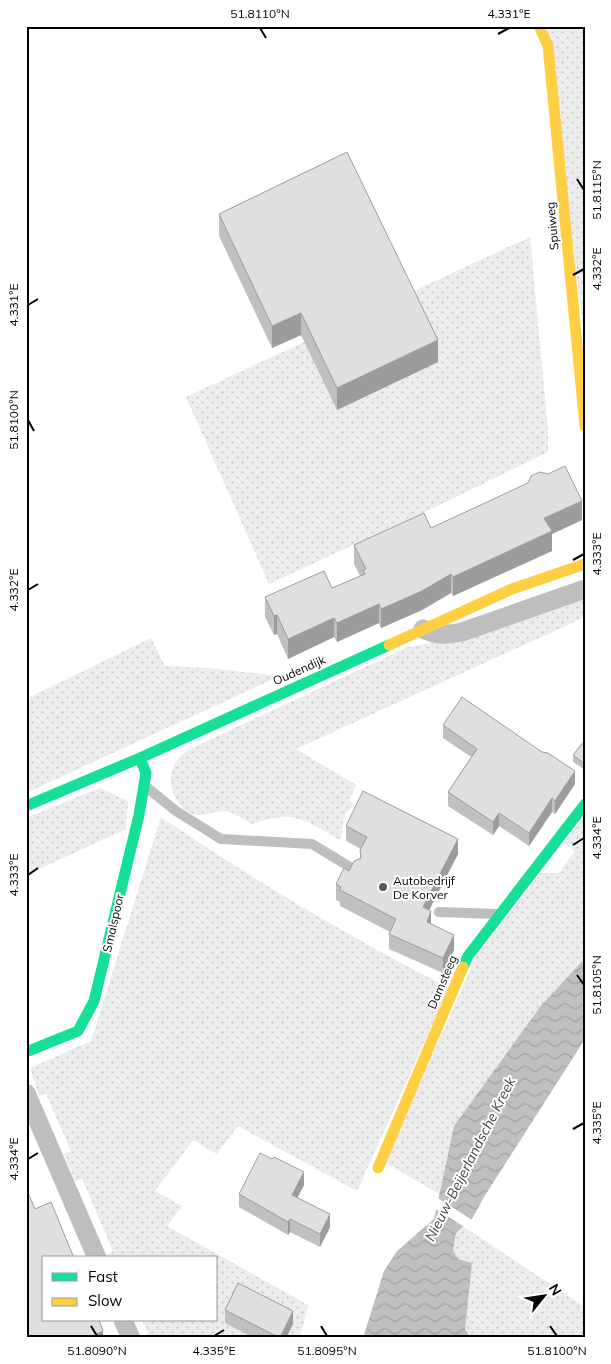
<svg xmlns="http://www.w3.org/2000/svg" width="611" height="1364" viewBox="0 0 611 1364" font-family="Mulish,sans-serif">
<defs>
<pattern id="grass-dots" width="8" height="8" patternUnits="userSpaceOnUse" patternTransform="scale(1.25)"><rect width="8" height="8" fill="#ececec"/><path d="M2 2h.1M6 6h.1" fill="none" stroke="#c9c9c9" stroke-width="1.8" stroke-linecap="round"/></pattern>
<pattern id="water-waves" width="16" height="10" patternUnits="userSpaceOnUse" patternTransform="scale(1.25)"><rect width="16" height="10" fill="#bfbfbf"/><path d="M0 5q4-4 8 0t8 0" fill="none" stroke="#a2a2a2"/></pattern>
</defs>
<rect width="100%" height="100%" fill="#fff"/>
<g fill="url(#grass-dots)">
<polygon points="547,26 585,26 585,346"/>
<polygon points="530,237 548,431 548,452 427,511 269,584 186,397"/>
<path d="M585 595V617L296 749 356 785 349 800 355 806C338 814 346 826 340 840 302 819 295 809 252 824 244 820 232 811 224 811 216 811 208 814 200 815 183 816 170 794 171 779 172 766 177 757 188 750L408 647 444 641Z"/>
<polygon points="151,638 165,666 208,668 280,676 26,793 26,699"/>
<polygon points="100,788 128,801 126,829 26,875 26,818"/>
<polygon points="585,816 585,958 540,1007 454,1126 439,1194 385,1162 477,955 541,873 559,873 575,851 564,843"/>
<path d="M161 817C254 880 349 937 449 988L357 1191 238 1126 217 1154 193 1140 155 1191 182 1206 167 1226 308 1305 300 1338H142L148 1333 142 1320H216V1258H108L106 1254 113 1251 82 1179 75 1181 64 1154 71 1151 46 1094 39 1096 30 1068 91 1041Z"/>
<polygon points="464,1227 585,1307 585,1338 471,1338 465,1329 458,1259 453,1250 456,1233"/>
</g>
<polygon fill="url(#water-waves)" points="585,958 585,1039 484,1197 472,1219 456,1233 453,1250 458,1259 472,1263 465,1329 471,1338 363,1338 384,1271 397,1251 434,1219 454,1126 540,1007"/>
<polygon fill="#fff" points="436,1197 474,1221 466,1228 434,1208"/>
<g fill="none" stroke-linecap="round" stroke-linejoin="round">
<g stroke="#bebebe" stroke-width="10">
<polyline points="145,786 176,811 221,839 312,844 355,870"/>
<polyline points="439,912 497,914"/>
</g>
<g stroke="#bebebe" stroke-width="19">
<path d="M423 629C437 636 447 635 462 632L585 589"/>
<polyline points="26,1093 97,1258"/>
<polyline points="123,1320 131,1338"/>
</g>
<g stroke="#16e098" stroke-width="11">
<polyline points="26,806 140,758 389,645"/>
<polyline points="463,967 468,956 585,804"/>
<polyline points="26,1052 78,1031 94,1001 139,815 146,773 140,758"/>
</g>
<g stroke="#ffcf43" stroke-width="11">
<polyline points="539,26 548,46 585,426"/>
<polyline points="389,645 512,589 585,564"/>
<polyline points="378,1168 463,967"/>
</g>
</g>
<g fill="#c0c0c0">
<polygon points="219,214 438,362 337,410 301,335 272,348 219,236"/>
<polygon points="582,520 552,534 552,551 453,596 451,593 422,610 381,628 379,623 337,642 334,637 288,659 277,634 274,635 265,617 265,597 332,588 360,576 354,564 354,545 431,528"/>
<polygon points="443,725 575,784 555,814 552,812 529,846 499,826 493,835 448,806 448,792 471,757 443,738"/>
<polygon points="585,740 585,770 573,762 573,755"/>
<polygon points="346,826 458,854 429,910 431,924 454,950 443,973 389,949 389,934 390,932 340,906 340,902 336,900 336,884 349,871 360,858 360,850 361,849 346,841"/>
<polygon points="304,1185 297,1198 330,1227 320,1247 290,1232 288,1235 239,1207 239,1194"/>
<polygon points="225,1310 293,1324 286,1338 254,1338 225,1323"/>
</g>
<g fill="#9c9c9c">
<polygon points="301,313 301,335 272,348 272,326"/>
<polygon points="438,340 438,362 337,410 337,388"/>
<polygon points="582,501 582,520 552,534 552,551 453,596 453,577 544,518"/>
<polygon points="451,574 451,593 422,610 381,628 381,609"/>
<polygon points="379,604 379,623 337,642 337,623"/>
<polygon points="277,615 277,634 274,635 274,616"/>
<polygon points="334,618 334,637 288,659 288,639"/>
<polygon points="575,771 575,784 555,814 555,801"/>
<polygon points="552,798 552,812 529,846 529,833"/>
<polygon points="499,813 499,826 493,835 493,822"/>
<polygon points="458,839 458,854 423,922 423,907"/>
<polygon points="431,911 431,927 427,922"/>
<polygon points="454,935 454,950 443,973 443,958"/>
<polygon points="304,1172 304,1185 292,1208 292,1195"/>
<polygon points="330,1214 330,1227 320,1247 320,1234"/>
<polygon points="290,1219 290,1232 288,1235 288,1222"/>
<polygon points="293,1311 293,1324 286,1338 280,1338"/>
<polygon points="103,1331 103,1338 96,1338 96,1334"/>
</g>
<g fill="#dfdfdf" stroke="#9c9c9c">
<polygon points="347,152 438,340 337,388 301,313 272,326 219,214"/>
<polygon points="565,466 582,501 544,518 552,531 453,577 451,574 422,591 381,609 379,604 337,623 334,618 288,639 277,615 274,616 265,597 324,571 332,588 365,574 363,570 366,569 354,545 424,513 431,528 528,483 531,476 540,472 548,474"/>
<polygon points="462,697 542,752 548,753 575,771 555,801 552,798 529,833 499,813 493,822 448,792 477,749 443,725"/>
<polygon points="585,740 585,764 573,755"/>
<polygon points="363,791 458,839 423,907 431,911 427,922 454,935 443,958 389,934 396,919 340,890 341,887 336,884 344,868 349,871 354,861 361,858 360,850 367,837 346,826"/>
<polygon points="260,1153 272,1159 274,1157 304,1172 292,1195 330,1214 320,1234 290,1219 288,1222 239,1194"/>
<polygon points="26,1188 35,1209 51,1202 74,1258 44,1258 44,1320 99,1320 103,1331 96,1334 98,1338 26,1338"/>
<polygon points="238,1283 293,1311 280,1338 225,1310"/>
</g>
<path fill="none" stroke="#000" stroke-width="2" d="M260 28 266 38M498 34 509 28M577 179 584 190M573 275 584 269M28 305 38 299M28 420 34 431M573 560 584 554M28 590 38 584M573 845 584 838M28 875 38 868M577 975 584 985M573 1129 584 1123M28 1159 38 1153M91 1326 97 1336M321 1326 327 1336M550 1326 557 1336M214 1336 224 1330"/>
<circle fill="#595959" stroke="#fff" stroke-width="2" cx="383" cy="887" r="5"/>
<g text-anchor="middle" dominant-baseline="central" stroke-width="4" stroke-linejoin="round" paint-order="stroke">
<g font-size="12" fill="#000" stroke="#fff">
<text transform="translate(552 226) rotate(-95)">Spuiweg</text>
<text transform="translate(299 670) rotate(-24)">Oudendijk</text>
<text transform="translate(113 923) rotate(-77)">Smalspoor</text>
<text transform="translate(442 982) rotate(-67)">Damsteeg</text>
</g>
<g font-size="12" fill="#000" stroke="#fff" text-anchor="start">
<text x="393" y="880">Autobedrijf<tspan x="393" dy="14">De Korver</tspan></text>
</g>
<g font-size="14" font-style="italic" fill="#444" stroke="#fff">
<text transform="translate(470 1159) rotate(-63)">Nieuw-Beijerlandsche Kreek</text>
</g>
</g>
<rect width="611" height="1364" fill="none" stroke="#ffffff" stroke-width="55"/>
<rect x="42" y="1256" width="175" height="65" fill="#ffffff" stroke="#999999"/>
<rect x="52" y="1273" width="25" height="8" fill="#16e098" stroke="#999999"/>
<text x="88" y="1282" font-size="15" fill="#000000">Fast</text>
<rect x="52" y="1298" width="25" height="8" fill="#ffcf43" stroke="#999999"/>
<text x="88" y="1306" font-size="15" fill="#000000">Slow</text>
<g transform="translate(544 1296) rotate(60)" stroke="#ffffff" stroke-width="4" paint-order="stroke">
<path d="M0-4L9 19L0 12L-9 19Z" fill="#000000"/>
<text y="-8" font-size="14" font-weight="bold" text-anchor="middle" fill="#000000">N</text>
</g>
<rect x="28" y="28" width="556" height="1308" fill="none" stroke="#000" stroke-width="2"/>
<g font-size="12" text-anchor="middle" fill="#000">
<text x="260" y="18">51.8110°N</text>
<text x="509" y="18">4.331°E</text>
<text transform="translate(597 190) rotate(-90)" y="4">51.8115°N</text>
<text transform="translate(597 269) rotate(-90)" y="4">4.332°E</text>
<text transform="translate(14 305) rotate(-90)" y="4">4.331°E</text>
<text transform="translate(14 420) rotate(-90)" y="4">51.8100°N</text>
<text transform="translate(597 554) rotate(-90)" y="4">4.333°E</text>
<text transform="translate(14 590) rotate(-90)" y="4">4.332°E</text>
<text transform="translate(597 838) rotate(-90)" y="4">4.334°E</text>
<text transform="translate(14 875) rotate(-90)" y="4">4.333°E</text>
<text transform="translate(597 985) rotate(-90)" y="4">51.8105°N</text>
<text transform="translate(597 1123) rotate(-90)" y="4">4.335°E</text>
<text transform="translate(14 1159) rotate(-90)" y="4">4.334°E</text>
<text x="97" y="1355">51.8090°N</text>
<text x="214" y="1355">4.335°E</text>
<text x="327" y="1355">51.8095°N</text>
<text x="557" y="1355">51.8100°N</text>
</g>
</svg>
